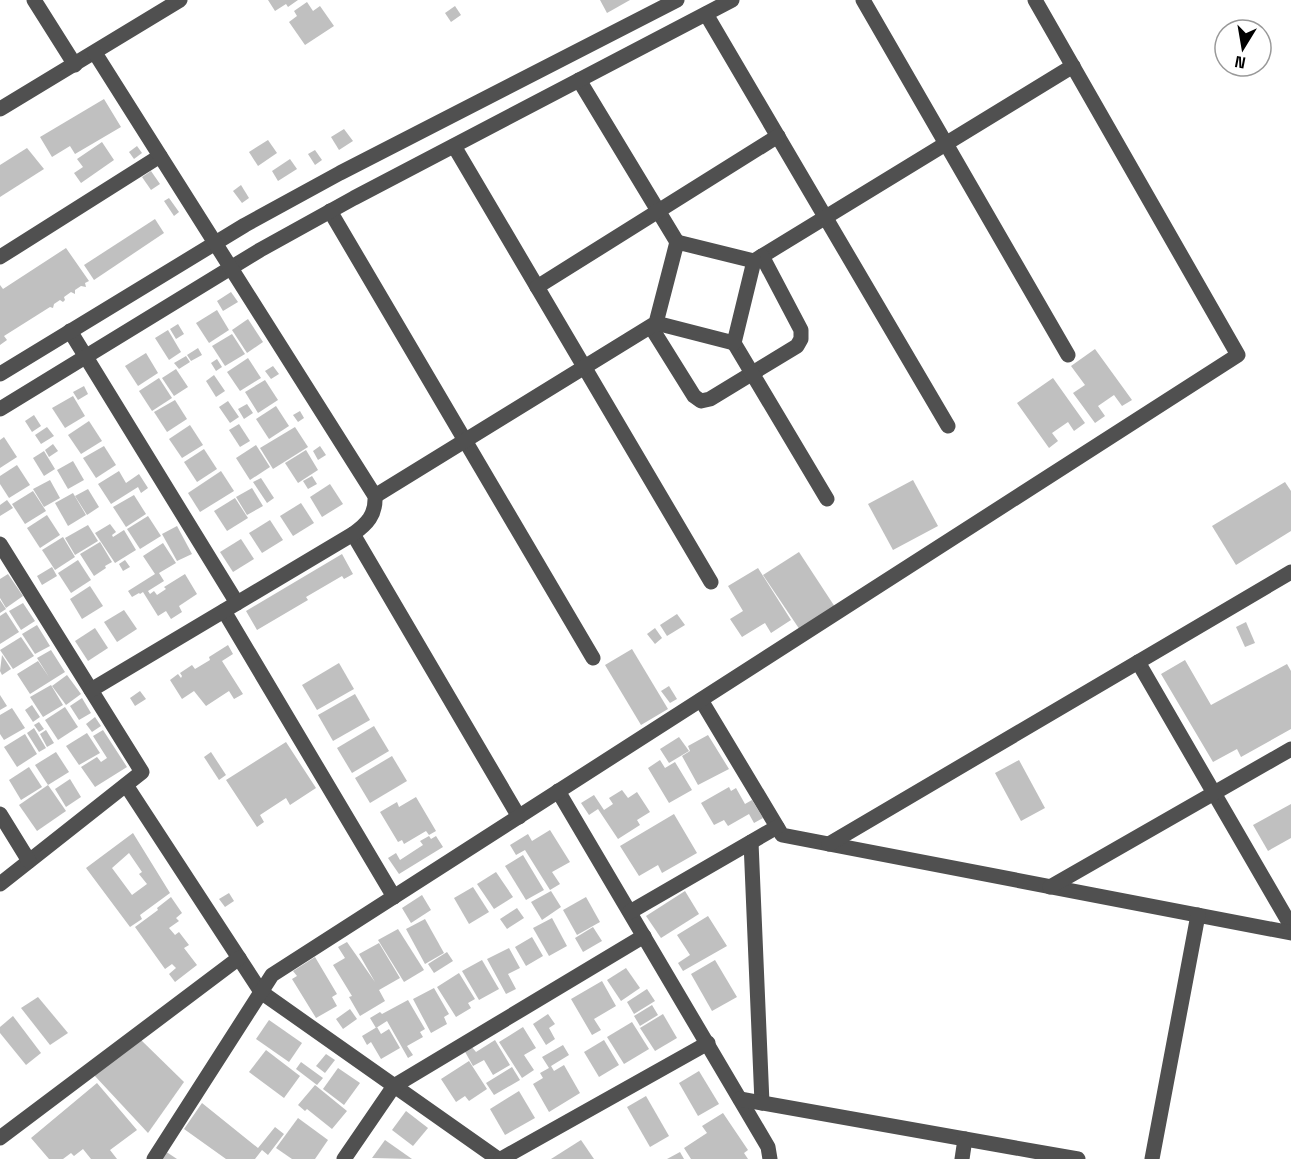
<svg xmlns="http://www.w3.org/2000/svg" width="1291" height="1159" viewBox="0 0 1291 1159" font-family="'Space Grotesk',sans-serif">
<rect width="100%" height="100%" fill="#fff"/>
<g fill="#c0c0c0" fill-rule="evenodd">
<polygon points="268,0 298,0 288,7 286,4 275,11"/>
<polygon points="600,0 630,0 607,13"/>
<polygon points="307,2 313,11 320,6 334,26 305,45 289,22 297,16 294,11"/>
<polygon points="455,6 461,15 451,22 445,13"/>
<polygon points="104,99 121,127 75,154 70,146 52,157 40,137"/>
<polygon points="344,129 353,141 339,150 331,137"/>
<polygon points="268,140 277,153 258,166 249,152"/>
<polygon points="102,142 114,160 81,183 74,173 83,167 77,159"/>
<polygon points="137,146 142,153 134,159 129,152"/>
<polygon points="27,148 44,169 0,197 0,165"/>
<polygon points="315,150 322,160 315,165 308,154"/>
<polygon points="290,159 297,169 278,181 272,171"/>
<polygon points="151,171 160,184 151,190 142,177"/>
<polygon points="241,185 249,198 242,203 233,191"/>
<polygon points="169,198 179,212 174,216 164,201"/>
<polygon points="155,219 164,233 94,280 84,265"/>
<polygon points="66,248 89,281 85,283 86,287 81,286 75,290 75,294 71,292 64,297 65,300 63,302 60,300 54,304 53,308 50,307 4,336 7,340 0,345 0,285 3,289"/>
<polygon points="231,292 238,302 223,311 217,301"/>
<polygon points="217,310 229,330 209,343 196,323"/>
<polygon points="248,319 263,342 247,353 232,330"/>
<polygon points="178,324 184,334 176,339 170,329"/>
<polygon points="168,330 181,352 169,360 155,338"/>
<polygon points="232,334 245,354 225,366 212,346"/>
<polygon points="198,348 202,355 191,361 187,355"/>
<polygon points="1095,349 1132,400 1122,406 1114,395 1098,406 1105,416 1095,423 1073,393 1085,385 1071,366"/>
<polygon points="146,353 158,373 138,386 125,366"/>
<polygon points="186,356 190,362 179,369 174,363"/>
<polygon points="248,358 261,378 240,391 227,372"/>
<polygon points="217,359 222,367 216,371 211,363"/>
<polygon points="273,366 279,374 271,379 265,371"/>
<polygon points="176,369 188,387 174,396 162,378"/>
<polygon points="214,375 225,391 216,397 206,381"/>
<polygon points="159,378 172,398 152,411 139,391"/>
<polygon points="1053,378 1085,423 1074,431 1068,422 1052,433 1058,441 1049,448 1017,403"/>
<polygon points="265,380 278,400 258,413 245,392"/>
<polygon points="84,386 88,394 78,400 73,392"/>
<polygon points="73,396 85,416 65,428 52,408"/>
<polygon points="175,400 187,419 167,432 154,412"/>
<polygon points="228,401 239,417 230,423 219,407"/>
<polygon points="247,404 253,413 244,419 238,409"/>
<polygon points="276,406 289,426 269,439 256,419"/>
<polygon points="300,411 304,418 298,422 293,415"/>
<polygon points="34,415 41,426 32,432 25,421"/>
<polygon points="89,421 102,441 81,454 68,435"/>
<polygon points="239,424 250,441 240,447 229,430"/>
<polygon points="190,425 203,445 182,458 169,439"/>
<polygon points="47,427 54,436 41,444 35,435"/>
<polygon points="295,427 308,447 273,469 260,448"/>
<polygon points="4,437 17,457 0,468 0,440"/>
<polygon points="53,444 58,451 49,457 45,450"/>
<polygon points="256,445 270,467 250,480 236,458"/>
<polygon points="104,446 116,465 96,478 83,458"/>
<polygon points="320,446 326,455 318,460 313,451"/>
<polygon points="204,449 217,469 197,482 184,462"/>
<polygon points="306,450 318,470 298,483 285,463"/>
<polygon points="44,451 55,469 44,476 33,458"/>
<polygon points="73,461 84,480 68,489 57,470"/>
<polygon points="17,465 30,485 9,498 0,484 0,476"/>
<polygon points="119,471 126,483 139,474 148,488 141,493 138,487 111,504 98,484"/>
<polygon points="221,471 234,491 200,512 188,493"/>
<polygon points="312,476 317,484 308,489 303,481"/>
<polygon points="261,478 274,498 267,503 253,482"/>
<polygon points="50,480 60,498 44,507 33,489"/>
<polygon points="913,480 938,526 893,550 868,504"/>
<polygon points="1285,482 1291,491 1291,531 1236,565 1212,526"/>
<polygon points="330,484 343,504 322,517 310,497"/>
<polygon points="252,488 263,506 247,515 236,497"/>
<polygon points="88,489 99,507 87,515 75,496"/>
<polygon points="33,491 46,511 25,524 12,504"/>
<polygon points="73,493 86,515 68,526 55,503"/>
<polygon points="134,495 146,514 126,527 113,507"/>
<polygon points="235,498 248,518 227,531 214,511"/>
<polygon points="7,500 13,508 0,516 0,505"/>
<polygon points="301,503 314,523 293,536 280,516"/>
<polygon points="47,515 60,535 40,548 27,528"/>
<polygon points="148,516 161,536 140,549 127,529"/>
<polygon points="270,520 283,540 262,553 249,533"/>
<polygon points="110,524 116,532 112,535 113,537 124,530 136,550 115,563 95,533"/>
<polygon points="88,525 98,541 75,555 65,538"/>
<polygon points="177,526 192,554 177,561 162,534"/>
<polygon points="63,537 75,557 55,570 42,550"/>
<polygon points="241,539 254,559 233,572 220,552"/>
<polygon points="100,542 112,562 105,566 106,568 94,576 80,554"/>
<polygon points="163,543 176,563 159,573 164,581 148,591 150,594 154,591 157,595 166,589 164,587 185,574 197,594 179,606 182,612 171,619 166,611 158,616 143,592 140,594 139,593 132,597 128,591 155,574 143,556"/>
<polygon points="799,552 835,607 800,630 763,575"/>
<polygon points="342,554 353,574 344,579 342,576 306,597 308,600 257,630 246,611"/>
<polygon points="78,560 91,580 71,593 58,573"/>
<polygon points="125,560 130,567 123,571 119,564"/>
<polygon points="52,567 57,576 42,585 37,576"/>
<polygon points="758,568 791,620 771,633 765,623 742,637 730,619 743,611 728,586"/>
<polygon points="8,574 23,596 6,608 0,598 0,579"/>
<polygon points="90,586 103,606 82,619 70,599"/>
<polygon points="0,600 6,609 0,613"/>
<polygon points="23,603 35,621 21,630 9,611"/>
<polygon points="124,610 137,629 117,642 104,622"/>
<polygon points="6,612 19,632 0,644 0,616"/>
<polygon points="677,614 685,625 667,636 660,625"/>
<polygon points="1246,622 1255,643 1245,647 1236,627"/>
<polygon points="37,625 50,646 35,654 22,634"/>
<polygon points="95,628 108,648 88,661 75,641"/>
<polygon points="655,628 662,638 655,644 647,634"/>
<polygon points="21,637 34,656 13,669 0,650"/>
<polygon points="228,645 233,654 222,661 243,694 234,699 229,691 206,706 194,691 182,699 170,680 178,674 181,678 182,676 180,673 192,665 195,669 210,660 209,657"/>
<polygon points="632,649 668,709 641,725 605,665"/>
<polygon points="51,650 65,672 30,694 17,674 38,661 49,677 37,658"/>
<polygon points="2,655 11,669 2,675 0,671"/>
<polygon points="1185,660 1211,705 1287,664 1291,671 1291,729 1241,757 1237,749 1213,762 1161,674"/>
<polygon points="339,663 354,689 317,710 302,685"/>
<polygon points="67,675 81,694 66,705 52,686"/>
<polygon points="51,685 63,705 43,717 30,697"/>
<polygon points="669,686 677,699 670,703 661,691"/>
<polygon points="140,691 146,699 135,706 130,698"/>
<polygon points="355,694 370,720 333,741 318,715"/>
<polygon points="0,695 7,706 0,710"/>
<polygon points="82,698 91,713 79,720 70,706"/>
<polygon points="32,705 40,717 33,722 25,710"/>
<polygon points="65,707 78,727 58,740 45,720"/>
<polygon points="12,708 25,728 4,740 0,734 0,715"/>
<polygon points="95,717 101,726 92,732 86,724"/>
<polygon points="39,722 44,729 39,732 34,725"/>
<polygon points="374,726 389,751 352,773 337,748"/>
<polygon points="34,728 46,748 39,752 27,733"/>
<polygon points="46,730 54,743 47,747 40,734"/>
<polygon points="103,730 127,767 95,787 81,767 97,757 101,762 107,758 93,736"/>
<polygon points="87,733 100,753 79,765 66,746"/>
<polygon points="25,734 37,754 17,767 4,747"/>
<polygon points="708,735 729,769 698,785 682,756 690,751 688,746"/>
<polygon points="679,737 689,751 669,763 660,749"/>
<polygon points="286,742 316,788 290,805 286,798 260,815 264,822 257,827 226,780"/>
<polygon points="56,752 69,772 48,785 35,765"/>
<polygon points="211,752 226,775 219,780 204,757"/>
<polygon points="392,756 407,781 370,803 355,778"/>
<polygon points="660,760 665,768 675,762 692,790 669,803 648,768"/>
<polygon points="1019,760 1045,808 1021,821 995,773"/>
<polygon points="29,767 42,787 21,800 9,780"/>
<polygon points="70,779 81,797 66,807 55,789"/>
<polygon points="48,785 66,811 37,831 19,805"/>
<polygon points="729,787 731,791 736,788 745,804 752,800 763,818 754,823 749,814 728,826 724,820 714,825 701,803"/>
<polygon points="622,790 628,798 637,792 650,812 637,820 640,825 618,839 598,809 589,815 581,803 594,795 604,810 613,804 609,798"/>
<polygon points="416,797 436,831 429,835 426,831 404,844 402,840 398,842 380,812 397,802 399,807"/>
<polygon points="1291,804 1291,838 1268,851 1253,825"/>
<polygon points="674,814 697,853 662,873 658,865 639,876 620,846"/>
<polygon points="550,830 570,862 552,872 560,884 550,890 525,850 516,855 510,845 528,834 532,841"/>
<path d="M133 833 170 893 140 915 142 919 130 927 86 868ZM129 853 142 872 139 874 147 884 132 895 112 868Z"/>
<polygon points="429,836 431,839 436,836 443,847 399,874 388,858 396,853 400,860 423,845 420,841"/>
<polygon points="523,855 544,890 526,900 505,866"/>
<polygon points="496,872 513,897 494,909 477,884"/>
<polygon points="473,887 489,912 469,924 454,898"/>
<polygon points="551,891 561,907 542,920 531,902"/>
<polygon points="685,891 699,914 661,938 646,916"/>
<polygon points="229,893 234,901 225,907 219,899"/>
<polygon points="422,895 431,910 411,923 402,908"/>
<polygon points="171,897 182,913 176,918 179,921 169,928 175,935 179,932 189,945 184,948 197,965 175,982 169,974 176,968 172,964 165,969 135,927 158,910 157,908"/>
<polygon points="586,897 600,922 577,935 563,910"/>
<polygon points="517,908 524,918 507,929 500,919"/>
<polygon points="708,916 727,946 683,971 678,963 690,955 677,935"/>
<polygon points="552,918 567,946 549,956 533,928"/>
<polygon points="425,919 444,953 425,964 406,929"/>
<polygon points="593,927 602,941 583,952 575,938"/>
<polygon points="398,929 424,970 404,982 378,940"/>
<polygon points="532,937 543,956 526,966 515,947"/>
<polygon points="347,942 375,982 359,954 379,943 400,978 379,990 385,1001 360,1016 349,997 352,996 333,965 345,958 338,947"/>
<polygon points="509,948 520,968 508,974 516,989 506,994 487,959"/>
<polygon points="447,952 453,961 434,973 428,964"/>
<polygon points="315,957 337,994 332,997 337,1006 316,1018 292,979 297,976 293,971"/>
<polygon points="482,960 499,989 479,1000 462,971"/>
<polygon points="715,960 737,997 712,1011 691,974"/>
<polygon points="626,968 640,988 621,1001 607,980"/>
<polygon points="459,973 475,999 468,1003 471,1008 456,1017 437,987"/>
<polygon points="602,981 616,1006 594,1019 601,1030 592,1035 571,999"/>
<polygon points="434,988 449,1014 444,1017 447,1024 431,1033 413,999"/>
<polygon points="647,989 655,1001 634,1014 627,1002"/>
<polygon points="38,997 68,1033 50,1045 21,1008"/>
<polygon points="408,1000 425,1029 420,1032 423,1037 407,1046 413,1055 408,1058 387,1021 376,1028 370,1018 380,1012 382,1014"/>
<polygon points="652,1005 658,1015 640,1026 634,1016"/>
<polygon points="350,1009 357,1019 343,1029 336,1019"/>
<polygon points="548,1014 555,1024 549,1028 555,1039 546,1045 533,1024"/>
<polygon points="663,1014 677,1038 655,1051 640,1028"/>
<polygon points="13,1016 41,1053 26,1065 0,1033 0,1027"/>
<polygon points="269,1020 302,1043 289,1062 256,1039"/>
<polygon points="632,1022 649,1049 624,1064 607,1037"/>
<polygon points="377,1027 381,1034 389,1029 400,1048 381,1059 371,1042 367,1045 362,1036"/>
<polygon points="523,1027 536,1048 524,1055 534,1070 522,1078 499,1042"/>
<polygon points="140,1039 184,1082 148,1133 94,1075"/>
<polygon points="495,1040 510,1065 493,1075 484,1060 473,1066 464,1050 471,1046 476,1052"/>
<polygon points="604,1040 619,1065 599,1077 584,1052"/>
<polygon points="563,1045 569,1055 551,1066 554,1071 564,1065 580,1093 549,1112 533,1084 543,1078 540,1073 549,1068 542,1057"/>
<polygon points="266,1050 300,1076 284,1098 249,1072"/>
<polygon points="326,1054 335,1060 325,1073 316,1066"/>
<polygon points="469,1061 487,1089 469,1101 465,1096 456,1102 441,1079"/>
<polygon points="301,1062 323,1078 317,1085 296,1069"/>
<polygon points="512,1067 520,1080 494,1095 486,1083"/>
<polygon points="338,1068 360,1083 344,1105 323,1089"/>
<polygon points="699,1071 719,1104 698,1116 679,1083"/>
<polygon points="97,1083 137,1130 110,1150 117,1159 91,1159 83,1149 74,1156 71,1153 63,1159 49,1159 31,1138"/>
<polygon points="315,1085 347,1111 332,1129 307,1109 305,1111 298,1105"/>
<polygon points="519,1091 535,1118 505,1135 490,1109"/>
<polygon points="646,1096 669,1136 650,1147 627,1107"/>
<polygon points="202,1103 258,1148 275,1127 284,1134 268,1155 262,1150 255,1159 226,1159 184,1129"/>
<polygon points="406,1111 428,1128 413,1146 392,1130"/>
<polygon points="723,1113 748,1150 744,1153 748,1159 691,1159 684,1148 707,1133 702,1126"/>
<polygon points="298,1118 328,1140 315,1159 292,1159 276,1148"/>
<polygon points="385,1140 412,1159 372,1158"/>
<polygon points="581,1140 594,1159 551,1159"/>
<polygon points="165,1151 177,1159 159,1159"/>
<polygon points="680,1152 684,1159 667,1159"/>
</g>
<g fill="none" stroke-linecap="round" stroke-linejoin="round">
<g stroke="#505050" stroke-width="15">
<polyline points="34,0 75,65"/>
<polyline points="863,0 1068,355"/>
<polyline points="706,14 948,426"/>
<polyline points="579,80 677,242"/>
<polyline points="0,109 180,0"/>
<polyline points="454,146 711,582"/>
<polyline points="330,211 593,658"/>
<polyline points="0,257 160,156"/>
<polyline points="754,261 1073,66"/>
<polyline points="537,287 778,136"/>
<polyline points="651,327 694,396 701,401 710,399 797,346 801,339 801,330 762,256"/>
<polyline points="70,331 237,603"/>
<polyline points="734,343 827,499"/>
<polyline points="0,374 245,225 340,173 677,0"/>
<polyline points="0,409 260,250 354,198 732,0"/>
<polyline points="375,496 656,323 734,343 754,261 677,242 656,323"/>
<polyline points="353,534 519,817"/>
<polyline points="0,544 142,772 0,884"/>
<polyline points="224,611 394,897"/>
<polyline points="1138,662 1291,926"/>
<path d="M91 690 353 534C367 524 376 515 375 496L95 53"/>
<polyline points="701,700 782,835 1291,933"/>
<polyline points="126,785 261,992 498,1159"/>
<polyline points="558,791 768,1147 770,1159"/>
<polyline points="0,814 29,861"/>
<polyline points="751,842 762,1103"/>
<polyline points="829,844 1291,572"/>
<polyline points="1050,887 1291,749"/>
<polyline points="630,912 777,827"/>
<polyline points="740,1099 1078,1159"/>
<polyline points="0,1138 239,958"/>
<polyline points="154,1159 272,975 1238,355 1035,0"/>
<polyline points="344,1159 394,1086 644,936"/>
<polyline points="501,1159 708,1043"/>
<polyline points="962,1159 965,1139"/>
<polyline points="1152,1159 1198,915"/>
</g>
</g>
<g transform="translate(1243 48) rotate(191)"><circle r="28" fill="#ffffff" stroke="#999999" stroke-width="1.5"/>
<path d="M0-4.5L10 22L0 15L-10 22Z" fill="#000000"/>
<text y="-9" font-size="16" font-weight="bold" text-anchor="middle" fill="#000000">N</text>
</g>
</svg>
